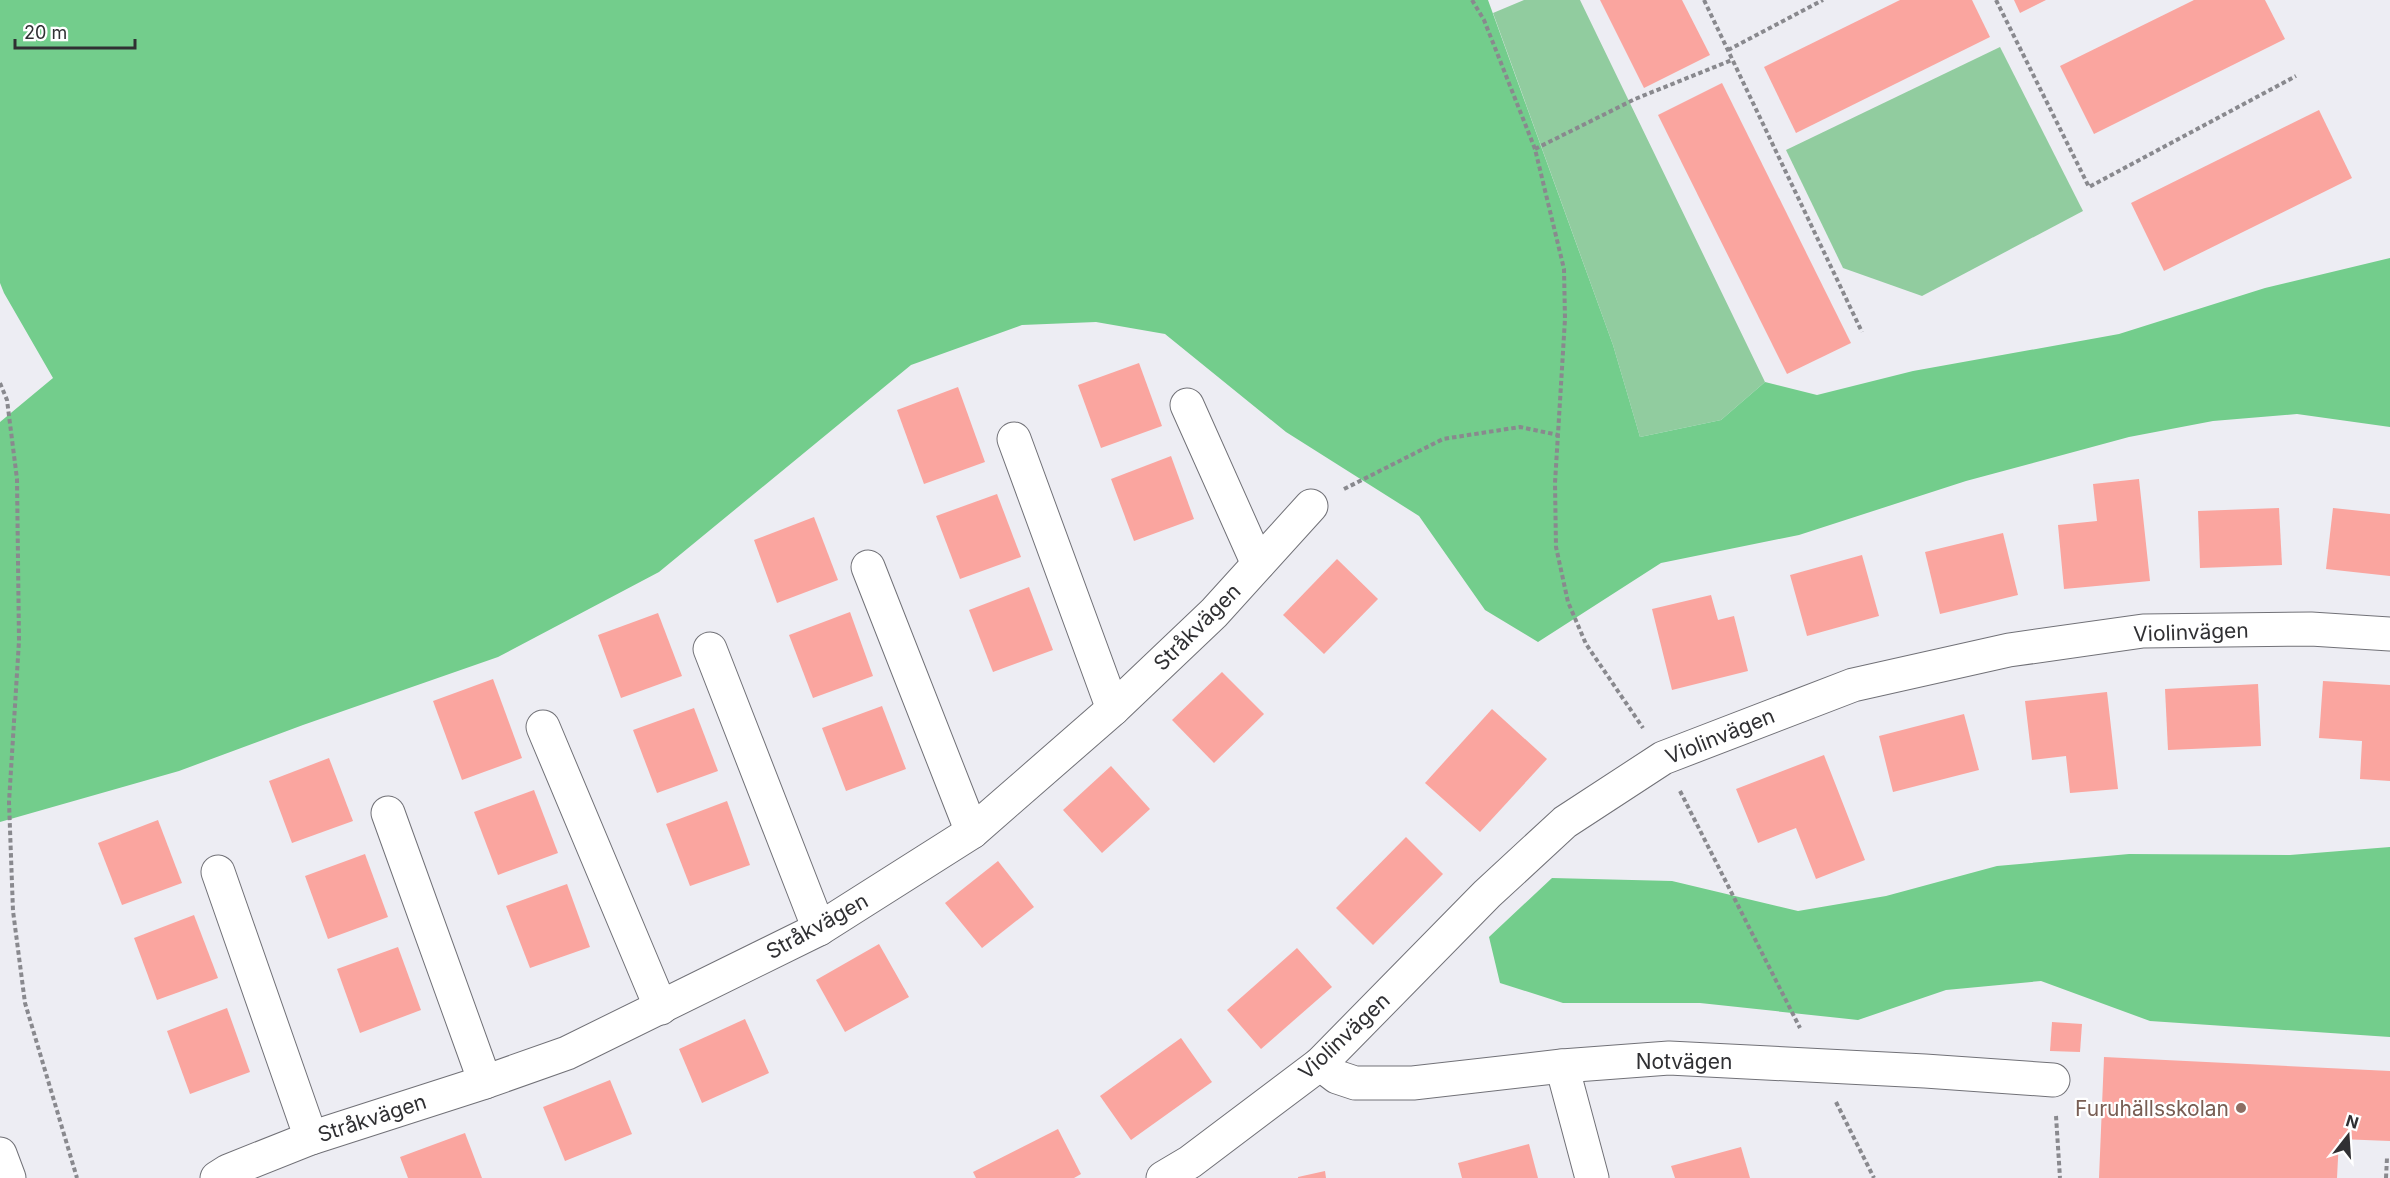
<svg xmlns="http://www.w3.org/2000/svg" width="2390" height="1178" viewBox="0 0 2390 1178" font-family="Inter,sans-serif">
<rect width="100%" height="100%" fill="#ededf3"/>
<g fill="#91cc9f">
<polygon points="1524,0 1580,0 1765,382 1721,420 1640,437 1613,345 1493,13"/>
<polygon points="2000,47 2083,211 1922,296 1843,268 1786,150"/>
</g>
<g fill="#73cd8c">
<polygon points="0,0 1488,0 1613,345 1640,437 1721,420 1765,382 1817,395 1913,371 2119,334 2265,288 2390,258 2390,427 2297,414 2213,421 2129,437 1966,481 1799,535 1661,563 1538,642 1485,610 1419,516 1286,432 1165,334 1096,322 1022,325 911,365 659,572 498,657 303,725 179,771 0,822 0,422 53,378 4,293 0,283"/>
<polygon points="2390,847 2390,1037 2150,1021 2041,981 1946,990 1858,1020 1700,1003 1563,1003 1500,983 1489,937 1552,878 1672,881 1798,911 1886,896 1997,866 2129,854 2290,855"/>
</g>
<g fill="#faa59f">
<polygon points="1600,0 1682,0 1710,55 1644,88"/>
<polygon points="1900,0 1972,0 1990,37 1796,133 1764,67"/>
<polygon points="2014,0 2046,0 2020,13"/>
<polygon points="2194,0 2265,0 2285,39 2094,134 2060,66"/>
<polygon points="1722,83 1851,343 1787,374 1658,115"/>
<polygon points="2319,110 2352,178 2164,271 2131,203"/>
<polygon points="1139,363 1162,426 1101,448 1078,385"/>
<polygon points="958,387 985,462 924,484 897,410"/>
<polygon points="1171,456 1194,519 1134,541 1111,479"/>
<polygon points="2139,479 2150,581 2064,589 2058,525 2097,521 2093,484"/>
<polygon points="997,494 1021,557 960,579 936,516"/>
<polygon points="2279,508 2282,565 2200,568 2198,511"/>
<polygon points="2333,508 2390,514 2390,576 2326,569"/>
<polygon points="814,517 838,580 777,603 754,540"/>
<polygon points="2003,533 2018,595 1940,614 1925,552"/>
<polygon points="1862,555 1879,616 1807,636 1790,575"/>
<polygon points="1337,559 1378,599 1324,654 1283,615"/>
<polygon points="1029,587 1053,650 993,672 969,610"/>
<polygon points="1711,595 1718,620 1734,616 1748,671 1672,690 1652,609"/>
<polygon points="850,612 873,676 813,698 789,635"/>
<polygon points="658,613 682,676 621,698 598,635"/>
<polygon points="1222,672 1264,714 1214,763 1172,720"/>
<polygon points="493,679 522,758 462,780 433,701"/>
<polygon points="2323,681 2390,685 2390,781 2360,779 2362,741 2319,738"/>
<polygon points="2258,684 2261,746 2168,750 2165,689"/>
<polygon points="2107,692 2118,789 2070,793 2066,756 2032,760 2025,701"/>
<polygon points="882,706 906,769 846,791 822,728"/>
<polygon points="694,708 718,771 657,793 633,730"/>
<polygon points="1492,709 1547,759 1480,832 1425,783"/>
<polygon points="1964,714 1979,770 1893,792 1879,736"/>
<polygon points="1824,755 1865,860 1816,879 1796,828 1758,843 1736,789"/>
<polygon points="329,758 353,821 292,843 269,781"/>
<polygon points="1111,766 1150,809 1102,853 1063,810"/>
<polygon points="534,790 558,853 498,875 474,812"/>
<polygon points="727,801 750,865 690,886 666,824"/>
<polygon points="158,820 182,883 122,905 98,843"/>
<polygon points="1406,837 1443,874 1373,945 1336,908"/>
<polygon points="365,854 388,917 328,939 305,876"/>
<polygon points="998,861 1034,907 982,948 945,903"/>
<polygon points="567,884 590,947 530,968 506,906"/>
<polygon points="194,915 218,978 157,1000 134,938"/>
<polygon points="879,944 909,997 845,1032 816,980"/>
<polygon points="398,947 421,1010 360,1033 337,969"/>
<polygon points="1297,948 1332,987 1261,1049 1227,1010"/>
<polygon points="227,1008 250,1072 190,1094 167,1031"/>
<polygon points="745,1019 769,1073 702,1103 679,1049"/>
<polygon points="2052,1022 2082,1024 2080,1052 2050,1051"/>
<polygon points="1181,1038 1212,1082 1131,1140 1100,1096"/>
<polygon points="2104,1057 2390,1071 2390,1141 2339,1139 2337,1178 2099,1178"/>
<polygon points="610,1080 632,1134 565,1161 543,1107"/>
<polygon points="1058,1129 1081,1174 1074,1178 976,1178 973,1172"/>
<polygon points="465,1133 482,1178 408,1178 400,1157"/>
<polygon points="1529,1144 1538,1178 1462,1178 1458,1163"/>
<polygon points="1741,1147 1750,1178 1675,1178 1671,1166"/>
<polygon points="1325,1171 1326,1178 1298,1178 1298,1177"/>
</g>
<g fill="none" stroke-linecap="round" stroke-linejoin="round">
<defs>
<g id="minor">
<polyline points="1187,405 1258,564"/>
<polyline points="1014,439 1113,709"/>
<polyline points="868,567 972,832"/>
<polyline points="710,649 819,929"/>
<polyline points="543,727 661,1008"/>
<polyline points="388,813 485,1082"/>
<polyline points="218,872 311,1138"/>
<polyline points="1320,1064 1337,1077 1355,1083 1413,1083 1562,1066 1669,1058 1925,1071 2053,1080"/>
<polyline points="1562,1066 1592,1178"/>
<polyline points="0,1154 9,1178"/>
<polyline points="217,1178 228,1171 311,1138 485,1082 567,1053 819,929 972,832 1113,709 1214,613 1311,506"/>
<polyline points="1163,1178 1190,1162 1320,1064 1487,894 1565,822 1663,758 1853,685 2009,650 2143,631 2311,629 2390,634"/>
</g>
</defs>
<use href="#minor" stroke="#717177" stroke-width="35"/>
<g stroke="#89898e" stroke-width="4" stroke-dasharray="4.5 3" stroke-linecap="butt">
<polyline points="1472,0 1484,20 1535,149 1564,269 1565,319 1555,483 1556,547 1568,602 1586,644 1643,728"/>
<polyline points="1704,0 1862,332"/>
<polyline points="1996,0 2089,187 2296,76"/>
<polyline points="1728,50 1823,0"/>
<polyline points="1535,149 1635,99 1732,60"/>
<polyline points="0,383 7,400 17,479 19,641 9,802 13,911 25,1003 77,1178"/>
<polyline points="1344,489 1443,439 1520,427 1558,435"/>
<polyline points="1680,791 1800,1028"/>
<polyline points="1836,1102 1874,1178"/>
<polyline points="2056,1116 2060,1178"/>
<polyline points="2386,1178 2387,1158"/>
</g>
<use href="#minor" stroke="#fff" stroke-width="33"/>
</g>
<circle fill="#8d6e63" stroke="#fff" stroke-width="2" cx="2241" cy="1108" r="6"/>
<g text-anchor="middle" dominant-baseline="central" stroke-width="4.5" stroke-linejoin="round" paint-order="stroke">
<g font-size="21" fill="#303033" stroke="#fff">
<text transform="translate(1197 627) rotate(-45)">Stråkvägen</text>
<text transform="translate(2191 632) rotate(-2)">Violinvägen</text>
<text transform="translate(1720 736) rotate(-22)">Violinvägen</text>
<text transform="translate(817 926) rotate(-29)">Stråkvägen</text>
<text transform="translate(1344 1036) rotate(-43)">Violinvägen</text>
<text x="1684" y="1061">Notvägen</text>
<text transform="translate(372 1118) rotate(-18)">Stråkvägen</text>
</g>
<g font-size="21" fill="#785e54" stroke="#fff" text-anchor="end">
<text x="2229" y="1108">Furuhällsskolan</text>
</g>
</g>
<g transform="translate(2348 1136) rotate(17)" stroke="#ffffff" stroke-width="4.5" paint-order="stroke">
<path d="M0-4.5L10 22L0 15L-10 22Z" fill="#303033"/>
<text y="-9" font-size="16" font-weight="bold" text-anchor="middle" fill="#303033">N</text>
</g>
<path d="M15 39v9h120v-9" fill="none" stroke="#303033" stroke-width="3"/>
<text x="24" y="39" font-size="18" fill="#303033" stroke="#ffffff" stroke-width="4.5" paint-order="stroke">20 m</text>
</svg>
